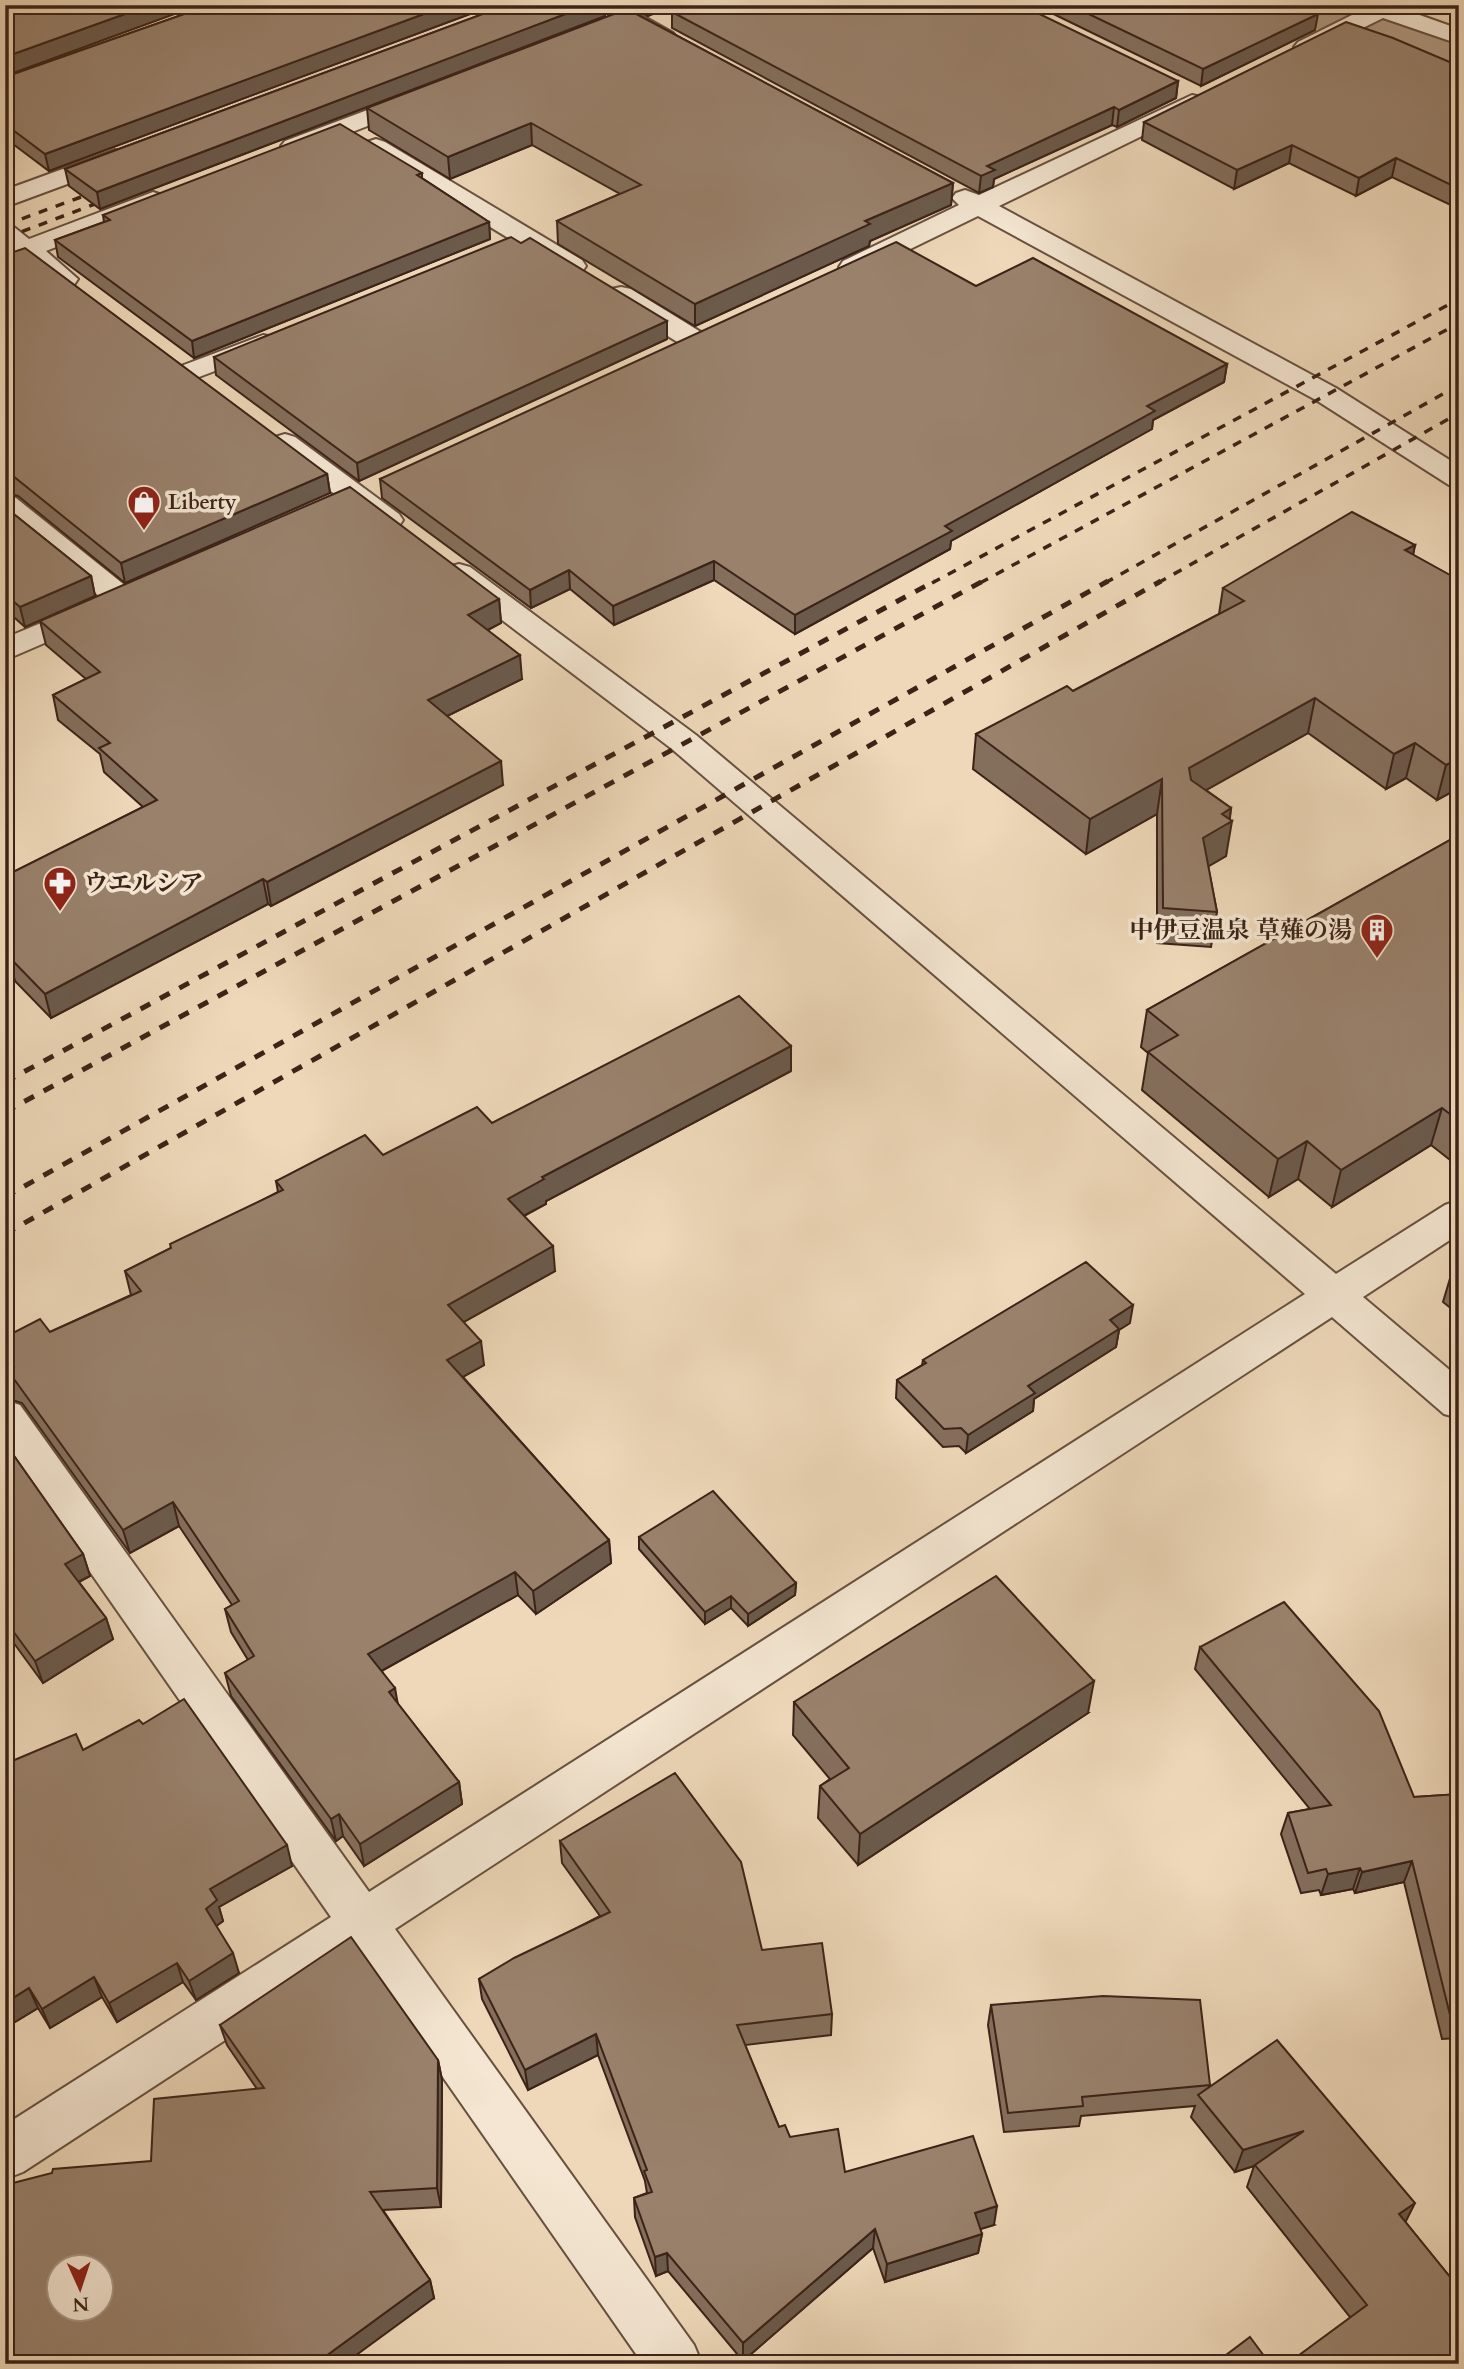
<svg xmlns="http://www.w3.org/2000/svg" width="1464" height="2369" viewBox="0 0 1464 2369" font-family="Cardo,'Noto Serif JP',serif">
<rect width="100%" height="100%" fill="#eed8b9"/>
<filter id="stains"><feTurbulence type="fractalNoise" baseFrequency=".00286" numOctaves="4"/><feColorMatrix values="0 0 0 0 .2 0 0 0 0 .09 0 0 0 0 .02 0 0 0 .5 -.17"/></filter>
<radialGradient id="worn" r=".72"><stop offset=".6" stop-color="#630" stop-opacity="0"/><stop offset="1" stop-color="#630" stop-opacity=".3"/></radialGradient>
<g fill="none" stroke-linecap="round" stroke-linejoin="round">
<polygon fill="#b19a82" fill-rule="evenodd" points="1278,5 1376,5 1459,35 1459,80 1288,19"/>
<defs>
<g id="minor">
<polygon points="594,5 623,5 673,33 677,38 673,43 657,43"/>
<polygon points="1359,5 1401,5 1400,8 1459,29 1459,44 1383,18 1314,52 1298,52 1294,47 1298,42 1362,10"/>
<polygon points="418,91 427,93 430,98 427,103 303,151 285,151 281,146 285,141"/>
<polygon points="1192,95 1201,97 1204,102 1201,107 999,206 1336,388 1459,466 1459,488 1449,485 1316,400 978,216 861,273 843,273 839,267 843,261 959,205 952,198 956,193 965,190 979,195"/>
<polygon points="376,139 385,142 582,260 586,266 582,272 564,272 367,152 363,147 367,142"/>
<polygon points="115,150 124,153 128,158 124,163 5,207 5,190"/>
<polygon points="153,192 162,195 166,200 162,205 46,251 78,279 74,285 56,285 23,260 5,265 5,225 14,227 29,239"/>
<polygon points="621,287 631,289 704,334 708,340 704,346 684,346 611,301 607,295 611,289"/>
<polygon points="263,335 273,337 277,343 273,349 191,380 181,378 177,372 181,366"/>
<polygon points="285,434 295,437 399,514 403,520 399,526 388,529 377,526 275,449 271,443 275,437"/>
<polygon points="5,495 16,498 132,591 136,598 132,605 121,607 110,605 5,519"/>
<polygon points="459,564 470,567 696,735 1336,1274 1445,1205 1459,1200 1459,1234 1363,1297 1459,1378 1459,1418 1444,1414 1332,1317 395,1929 694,2345 702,2364 643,2364 357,1954 23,2172 5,2179 5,2125 331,1917 5,1450 5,1400 20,1405 369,1892 1305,1294 672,749 448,579 444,573 448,567"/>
<polygon points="89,603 100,605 105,612 100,619 5,660 5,638"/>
</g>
</defs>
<use href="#minor" stroke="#685040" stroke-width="4"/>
<use href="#minor" fill="#f4e6d2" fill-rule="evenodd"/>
<g stroke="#3c2318" stroke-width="3.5" stroke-dasharray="9 9" stroke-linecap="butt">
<polyline points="585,18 618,5"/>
<polyline points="5,225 100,190"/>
<polyline points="5,238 111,198"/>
<polyline points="932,583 1459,299"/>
<polyline points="980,583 1459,323"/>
<polyline points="1105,583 1459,385"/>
<polyline points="1158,583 1459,413"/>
</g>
<g stroke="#3c2318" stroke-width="5" stroke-dasharray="11 11" stroke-linecap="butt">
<polyline points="5,1082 935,581"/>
<polyline points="5,1112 983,581"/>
<polyline points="5,1197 1108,581"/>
<polyline points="5,1234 1161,581"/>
</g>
</g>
<g fill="#846f5d" stroke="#3c2318" stroke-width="2">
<polygon points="210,5 494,5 49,171 5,138 5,77"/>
<polygon points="507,5 604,5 605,16 100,209 69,186 65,169"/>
<polygon points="628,5 674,5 648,16"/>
<polygon points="1035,5 1294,5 1315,30 1201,86"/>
<polygon points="1305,5 1340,5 1327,13"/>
<polygon points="627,9 953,183 951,205 870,241 869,246 695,326 558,244 557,221 620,194 532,145 450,179 369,130 367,108"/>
<polygon points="672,12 1178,81 1176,98 1117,127 1112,125 994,179 993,187 979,193 672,28"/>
<polygon points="1459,66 1459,209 1392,177 1356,196 1289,163 1234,189 1142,140 1144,122"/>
<polygon points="422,173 422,178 489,222 490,239 194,358 58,257 55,240 104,222 103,215"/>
<polygon points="5,255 327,474 330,493 125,583 18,496 5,493"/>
<polygon points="976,286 1227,364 1224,382 1153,420 1152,429 951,541 950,549 795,634 714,580 614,625 570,589 531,608 382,498 380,479"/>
<polygon points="667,339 359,481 216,375 214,357"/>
<polygon points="5,507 91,576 95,596 25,627 7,611 5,612"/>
<polygon points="1415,545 1413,555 1459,788 1437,800 1406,778 1386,789 1308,733 1206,790 1231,808 1226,856 1208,866 1217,912 1211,947 1157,943 1157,814 1086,854 973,769 976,734 1073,691 1219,614 1223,588"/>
<polygon points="499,599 501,623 488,630 522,679 447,716 503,785 271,906 268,904 51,1018 15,981 5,987 5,876 143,807 104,772 100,754 58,720 53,695 86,679 46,645 40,621"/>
<polygon points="1459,835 1459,1167 1431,1145 1332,1207 1298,1179 1269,1197 1142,1090 1148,1053 1141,1047 1147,1010"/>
<polygon points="791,1071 546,1201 546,1204 524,1216 555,1271 464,1322 484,1365 463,1377 609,1540 611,1563 536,1614 518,1595 382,1671 398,1704 459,1782 462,1804 364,1866 343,1836 336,1841 231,1696 225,1673 248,1660 231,1632 225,1609 232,1605 179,1526 130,1553 22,1403 9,1399 5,1387 5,1372 7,1371 5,1368 5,1337 50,1332 131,1295 125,1271 171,1248 278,1192 276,1181 383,1155 492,1123"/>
<polygon points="1459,1262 1459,1315 1443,1302 1454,1265"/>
<polygon points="1130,1323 1119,1330 1116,1347 1034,1399 1033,1411 966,1453 959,1446 943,1447 896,1398 897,1380 922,1365 923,1360"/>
<polygon points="5,1443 83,1554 90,1576 79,1582 106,1618 113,1639 43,1683 5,1631"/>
<polygon points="639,1537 796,1583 795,1595 748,1626 731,1608 705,1624 639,1549"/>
<polygon points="1200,1647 1414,1797 1459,1794 1459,2038 1442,2039 1404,1882 1355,1893 1353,1889 1321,1895 1319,1890 1301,1893 1281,1834 1288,1813 1310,1809 1195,1669"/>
<polygon points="794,1702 1088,1713 858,1865 818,1818 820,1786 830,1779 793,1735"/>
<polygon points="83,1750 292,1866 219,1907 223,1921 216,1926 239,1973 196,2000 183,1982 117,2022 102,1997 50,2028 38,2008 5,2028 5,1764"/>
<polygon points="560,1841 762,1950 832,2014 831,2035 745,2045 779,2127 790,2137 845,2172 994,2225 980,2229 982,2234 978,2253 885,2282 873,2248 743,2361 668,2271 656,2276 635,2217 634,2198 647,2193 645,2181 598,2055 528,2090 482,1999 479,1979 600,1916 562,1863"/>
<polygon points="991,2005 1210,2085 1209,2087 1405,2222 1459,2288 1350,2317 1247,2187 1254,2166 1235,2172 1191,2117 1195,2106 1081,2116 1079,2126 1004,2132 988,2025"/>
<polygon points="220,2025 438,2060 442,2080 441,2207 383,2210 430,2280 434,2298 151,2161 257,2089 227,2045"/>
</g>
<g fill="#6b5a4c" stroke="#3c2318" stroke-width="2">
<polygon points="150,5 199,5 5,76 5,57"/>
<polygon points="448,5 494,5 49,171 45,154"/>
<polygon points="589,5 604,5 605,16 100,209 97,192"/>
<polygon points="648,5 674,5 648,16"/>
<polygon points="1328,5 1340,5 1327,13"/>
<polygon points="1318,14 1315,30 1201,86 1203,69"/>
<polygon points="1178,81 1176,98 1117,127 1119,110"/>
<polygon points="1114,107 1112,125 994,179 993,187 979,193 981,176 987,166"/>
<polygon points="531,123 532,145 450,179 448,157"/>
<polygon points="1292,145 1289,163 1234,189 1237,170"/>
<polygon points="1396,158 1392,177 1356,196 1359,178"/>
<polygon points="953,183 951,205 870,241 869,246 695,326 695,304 865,221"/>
<polygon points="489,222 490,239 194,358 192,341"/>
<polygon points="667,321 667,339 359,481 357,463"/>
<polygon points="1227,364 1224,382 1153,420 1152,429 951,541 950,549 795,634 795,615 1147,406"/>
<polygon points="327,474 330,493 125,583 121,563"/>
<polygon points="1415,545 1408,579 1405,550"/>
<polygon points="714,561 714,580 614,625 613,606"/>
<polygon points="569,570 570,589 531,608 530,590"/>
<polygon points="91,576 95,596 25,627 20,607"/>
<polygon points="499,599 501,623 470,639 468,615"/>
<polygon points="520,655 522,679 431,724 428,700"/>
<polygon points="1315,698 1308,733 1183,803 1189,768"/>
<polygon points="1415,743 1406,778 1386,789 1394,754"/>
<polygon points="1459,758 1459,788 1437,800 1446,765"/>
<polygon points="501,761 503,785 271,906 267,882"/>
<polygon points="1162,779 1157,814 1086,854 1090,819"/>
<polygon points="1231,808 1229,823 1232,821 1226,856 1197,873 1203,838 1222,814"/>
<polygon points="263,879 268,904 51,1018 45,994"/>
<polygon points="9,957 15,981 5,987 5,959"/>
<polygon points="791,1046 791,1071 546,1201 546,1204 510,1223 508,1199 542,1177"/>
<polygon points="1442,1108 1431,1145 1332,1207 1341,1170"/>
<polygon points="1307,1141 1298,1179 1269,1197 1278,1159"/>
<polygon points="553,1246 555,1271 451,1329 448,1305"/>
<polygon points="1133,1305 1130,1323 1119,1330 1116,1347 1034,1399 1033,1411 966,1453 968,1435 1110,1320"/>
<polygon points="481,1341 484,1365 450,1384 447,1360"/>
<polygon points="173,1502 179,1526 130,1553 123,1530"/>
<polygon points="609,1540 611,1563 536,1614 533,1591"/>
<polygon points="83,1554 90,1576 72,1585 65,1564"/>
<polygon points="515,1572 518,1595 372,1676 368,1654"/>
<polygon points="796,1583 795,1595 748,1626 748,1614"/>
<polygon points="731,1596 731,1608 705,1624 705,1612"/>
<polygon points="106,1618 113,1639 43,1683 35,1661"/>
<polygon points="1094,1681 1088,1713 858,1865 860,1834"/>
<polygon points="395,1688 399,1711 389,1692"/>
<polygon points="459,1782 462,1804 364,1866 360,1844"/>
<polygon points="339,1814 343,1836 336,1841 331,1819"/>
<polygon points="287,1845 292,1866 219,1907 223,1921 212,1929 206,1909 210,1889"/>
<polygon points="1412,1861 1404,1882 1355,1893 1362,1872"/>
<polygon points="1360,1868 1353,1889 1321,1895 1328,1874"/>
<polygon points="233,1953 239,1973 196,2000 189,1981"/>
<polygon points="177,1963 183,1982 117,2022 109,2003"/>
<polygon points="94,1977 102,1997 50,2028 42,2009"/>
<polygon points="29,1988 38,2008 5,2028 5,2003"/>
<polygon points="596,2034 598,2055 528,2090 525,2070"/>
<polygon points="438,2060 442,2080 441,2207 437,2188"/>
<polygon points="1304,2131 1295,2153 1235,2172 1243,2150"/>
<polygon points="1415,2203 1404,2225 1399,2214"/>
<polygon points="997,2206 994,2225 971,2232 975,2213"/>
<polygon points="875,2229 873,2248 743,2361 743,2343"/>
<polygon points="982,2234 978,2253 885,2282 887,2264"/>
<polygon points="667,2253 668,2271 656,2276 655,2257"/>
<polygon points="430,2280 434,2298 344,2364 315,2364"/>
<polygon points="107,2358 110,2364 99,2364"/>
</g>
<g fill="#99816c" stroke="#3c2318" stroke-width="2" fill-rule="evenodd">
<polygon points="37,5 150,5 5,57 5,16"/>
<polygon points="210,5 448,5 45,154 5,124 5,77"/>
<polygon points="507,5 589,5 97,192 65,169"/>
<polygon points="688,5 1021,5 1178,81 1119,110 1114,107 987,166 995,170 981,176 672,12"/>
<polygon points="1070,5 1294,5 1318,14 1203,69"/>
<polygon points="627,9 953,183 865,221 870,224 695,304 557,221 641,185 531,123 448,157 367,108"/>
<polygon points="1346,22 1393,38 1459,66 1459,189 1396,158 1359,178 1292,145 1237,170 1144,122"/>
<polygon points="340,124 422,173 417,175 489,222 192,341 55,240 110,220 103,215"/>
<polygon points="511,237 521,243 530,238 667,321 357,463 214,357"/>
<polygon points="896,242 976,286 1033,258 1227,364 1147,406 1155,411 945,526 952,531 795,615 714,561 613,606 569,570 530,590 380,479"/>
<polygon points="25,248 327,474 121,563 13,476 5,474 5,255"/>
<polygon points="350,487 499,599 468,615 520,655 428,700 501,761 267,882 263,879 45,994 9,957 5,959 5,876 157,800 99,748 110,743 53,695 100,672 40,621"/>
<polygon points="5,507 91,576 20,607 5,594"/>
<polygon points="1352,512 1415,545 1405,550 1459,580 1459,758 1446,765 1415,743 1394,754 1315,698 1189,768 1191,780 1231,808 1222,814 1232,821 1203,838 1217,912 1163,908 1162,779 1090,819 976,734 1067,686 1073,691 1244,601 1223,588"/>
<polygon points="1459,835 1459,1121 1442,1108 1341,1170 1307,1141 1278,1159 1148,1052 1178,1035 1147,1010"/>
<polygon points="739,996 791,1046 542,1177 544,1179 508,1199 553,1246 448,1305 481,1341 447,1360 609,1540 533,1591 515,1572 368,1654 395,1688 389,1692 459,1782 360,1844 339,1814 331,1819 225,1673 254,1656 225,1609 239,1601 173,1502 123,1530 14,1379 5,1376 5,1372 14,1367 5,1354 5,1337 40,1319 50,1332 141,1291 125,1271 171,1248 170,1244 283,1190 276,1181 365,1135 383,1155 477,1107 492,1123"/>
<polygon points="1086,1262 1133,1305 1110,1320 1119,1329 1028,1386 1035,1393 968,1435 961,1428 944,1429 897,1380 926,1363 923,1360"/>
<polygon points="5,1443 83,1554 65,1564 106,1618 35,1661 5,1620"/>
<polygon points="713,1491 796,1583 748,1614 731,1596 705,1612 639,1537"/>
<polygon points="996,1576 1094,1681 860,1834 820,1786 849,1768 794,1702"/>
<polygon points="1284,1602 1379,1711 1414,1797 1459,1794 1459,2019 1451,2019 1412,1861 1362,1872 1360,1868 1328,1874 1326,1869 1308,1873 1288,1813 1331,1805 1200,1647"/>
<polygon points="184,1699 287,1845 210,1889 217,1900 206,1909 233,1953 189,1981 177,1963 109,2003 94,1977 42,2009 29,1988 5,2003 5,1764 76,1734 83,1750 139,1720 143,1724"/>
<polygon points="675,1773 741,1862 762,1950 822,1943 832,2014 737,2025 779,2127 785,2125 790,2137 838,2129 845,2172 973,2136 997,2206 975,2213 982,2234 887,2264 875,2229 743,2343 667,2253 655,2257 634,2198 652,2192 644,2171 647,2170 596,2034 525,2070 479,1979 514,1958 610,1912 560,1841"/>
<path d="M351 1937 438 2060 437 2188 370 2192 430 2280 315 2364H110L107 2358 99 2364H5V2185L52 2173 53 2169 151 2161 154 2099 264 2088 220 2025ZM60 2267H102V2309H60Z"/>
<polygon points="1103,1996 1200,2000 1210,2085 1082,2097 1083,2106 1008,2113 991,2005"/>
<polygon points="1277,2040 1415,2203 1399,2214 1459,2288 1459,2364 1287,2364 1367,2305 1255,2165 1304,2131 1243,2150 1198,2095"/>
<polygon points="1250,2337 1270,2364 1214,2364"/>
<polygon points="572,2359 575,2364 567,2364"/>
</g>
<defs>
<symbol id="shop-pin" viewBox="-11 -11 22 30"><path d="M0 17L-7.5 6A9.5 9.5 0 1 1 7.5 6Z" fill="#8f2418" stroke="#f4e6d2"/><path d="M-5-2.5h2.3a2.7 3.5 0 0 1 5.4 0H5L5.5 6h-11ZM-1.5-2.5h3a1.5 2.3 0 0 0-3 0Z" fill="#fff"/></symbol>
<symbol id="pharmacy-pin" viewBox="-11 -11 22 30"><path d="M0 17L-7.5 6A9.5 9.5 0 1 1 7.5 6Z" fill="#8f2418" stroke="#f4e6d2"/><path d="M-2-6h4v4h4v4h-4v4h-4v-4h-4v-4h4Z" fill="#fff"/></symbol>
<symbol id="building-pin" viewBox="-11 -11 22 30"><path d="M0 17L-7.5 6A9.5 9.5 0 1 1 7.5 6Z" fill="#8f2418" stroke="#f4e6d2"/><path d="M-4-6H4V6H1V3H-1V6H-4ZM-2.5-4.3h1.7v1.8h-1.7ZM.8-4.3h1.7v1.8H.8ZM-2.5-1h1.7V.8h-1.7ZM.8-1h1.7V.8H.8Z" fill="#fff"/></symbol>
</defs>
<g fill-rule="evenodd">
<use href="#shop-pin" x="125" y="483" width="38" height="52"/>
<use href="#pharmacy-pin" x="41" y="864" width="38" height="52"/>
<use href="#building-pin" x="1358" y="911" width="38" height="52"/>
</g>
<g text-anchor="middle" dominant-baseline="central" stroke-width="7" stroke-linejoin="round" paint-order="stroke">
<g font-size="21" font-weight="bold" fill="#3c2318" stroke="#f4e6d2" text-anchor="start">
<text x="168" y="502">Liberty</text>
</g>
<g font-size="24" font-weight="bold" fill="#3c2318" stroke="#f4e6d2" text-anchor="start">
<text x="84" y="883">ウエルシア</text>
<text x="1352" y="930" text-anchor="end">中伊豆温泉 草薙の湯</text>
</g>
</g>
<rect width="1464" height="2369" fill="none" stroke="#eed8b9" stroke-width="28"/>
<rect x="7" y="7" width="1450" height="2355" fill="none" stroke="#3c2318" stroke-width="3.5"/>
<rect x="14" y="14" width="1436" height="2341" fill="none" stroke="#3c2318" stroke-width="2"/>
<g transform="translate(80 2288) rotate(177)"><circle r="33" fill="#f4e6d2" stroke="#aa9888" stroke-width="2"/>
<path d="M0-5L12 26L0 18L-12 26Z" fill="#8f2418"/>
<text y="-10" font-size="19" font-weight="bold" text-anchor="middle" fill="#3c2318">N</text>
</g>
<rect width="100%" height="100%" filter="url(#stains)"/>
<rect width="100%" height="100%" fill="url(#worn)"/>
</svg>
